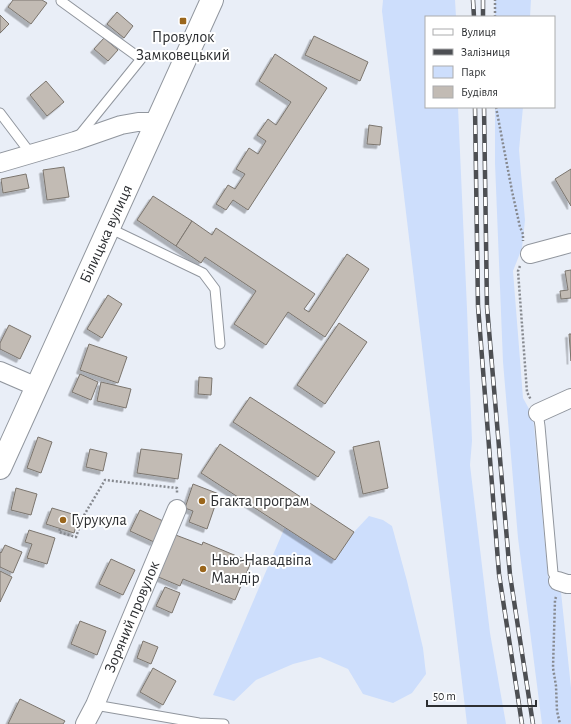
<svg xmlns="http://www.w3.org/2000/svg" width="571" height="724" viewBox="0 0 571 724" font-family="'Alegreya Sans',sans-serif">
<defs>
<filter id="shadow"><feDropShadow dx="-3.5" dy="3.5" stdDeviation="0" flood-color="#0004"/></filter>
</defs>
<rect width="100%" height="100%" fill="#e9eef7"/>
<g fill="#cddefc">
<polygon points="383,0 455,0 456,17 426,17 426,107 458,107 467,309 472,441 470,465 490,633 506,724 467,724 382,11"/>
<polygon points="495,0 531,0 530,17 495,17"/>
<polygon points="495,107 523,107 519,150 525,220 522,248 513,271 523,398 533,416 548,577 561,592 571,688 571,724 542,724 518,538 503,362 495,163"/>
<polygon points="369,516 383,520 392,526 407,581 423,648 426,674 412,693 393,703 363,694 348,669 320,657 293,664 256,680 234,701 213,695 285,527 335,560 354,532"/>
</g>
<g fill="#c2bbb4" stroke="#7b756e" filter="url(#shadow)">
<polygon points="13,0 42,0 47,3 31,24 8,7"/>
<polygon points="117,12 133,26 124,38 107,24"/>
<polygon points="0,15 9,24 0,33"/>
<polygon points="314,36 368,62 360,81 305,55"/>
<polygon points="104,38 118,50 108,61 94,49"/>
<polygon points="275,54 327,88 248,210 233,200 226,210 216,204 228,185 235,189 245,174 236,169 249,148 258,154 266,141 257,135 268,119 276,125 291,102 259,81"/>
<polygon points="46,81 64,102 47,116 30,95"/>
<polygon points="369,125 382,127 380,145 367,144"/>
<polygon points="64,167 69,197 47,200 43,170"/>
<polygon points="571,169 571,206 555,179"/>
<polygon points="26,174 29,188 3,193 1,179"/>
<polygon points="153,196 192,221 176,246 137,220"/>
<polygon points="192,221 212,235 216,228 315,294 304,309 309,312 347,254 369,269 325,337 288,312 266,345 234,324 256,291 205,257 201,263 176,246"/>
<polygon points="571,270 571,298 561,299 560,291 568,290 565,271"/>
<polygon points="108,295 122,304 102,338 87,329"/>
<polygon points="339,323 367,342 325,404 297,385"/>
<polygon points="9,325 31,336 20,359 0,349 0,343"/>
<polygon points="569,334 571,334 571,361"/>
<polygon points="89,344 127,357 118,383 80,370"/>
<polygon points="80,374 98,382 91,400 72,392"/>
<polygon points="199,377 212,378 211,395 198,394"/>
<polygon points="101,382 131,389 126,408 97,401"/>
<polygon points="250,397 335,452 318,477 233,422"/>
<polygon points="38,437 52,442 41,473 27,468"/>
<polygon points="379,441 388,488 363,494 353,447"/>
<polygon points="220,444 354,532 335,560 201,473"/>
<polygon points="90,449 107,453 103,471 86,467"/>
<polygon points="141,449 182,454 178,479 137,473"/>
<polygon points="193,484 219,494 207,529 189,522 193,511 185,508"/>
<polygon points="16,488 37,494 31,515 11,510"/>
<polygon points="52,508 79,516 74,533 46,524"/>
<polygon points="140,510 163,521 154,542 130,531"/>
<polygon points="29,530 55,538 47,564 27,558 32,544 25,542"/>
<polygon points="173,534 202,545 203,542 251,562 235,600 183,579 180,586 156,576"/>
<polygon points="5,545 22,552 13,573 0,567 0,552 1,553"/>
<polygon points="111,559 135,570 123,595 99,584"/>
<polygon points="0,571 12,577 0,602"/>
<polygon points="165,587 180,593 172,613 156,606"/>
<polygon points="80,621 106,631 97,655 71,644"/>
<polygon points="143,641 158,647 151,664 137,658"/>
<polygon points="153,668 176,681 163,705 140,692"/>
<polygon points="20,699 65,721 63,724 8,724"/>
</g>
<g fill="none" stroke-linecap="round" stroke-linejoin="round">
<defs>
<g id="lane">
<polyline points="61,1 141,59 78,137"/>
<polyline points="0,113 31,154"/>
<polyline points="109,228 203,273 215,289 220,344"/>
<polyline points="538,413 540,426 553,573 558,581"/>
<polyline points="95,705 199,723 224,724"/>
</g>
<g id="street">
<polyline points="0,163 75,141 121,125 138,122 157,122"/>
<polyline points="530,254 571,243"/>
<polyline points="0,371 37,387"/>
<polyline points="538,413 571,398"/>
<polyline points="558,581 567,584 571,584"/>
<path id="s1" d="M85 724 95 705 177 509"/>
</g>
<g id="secondary">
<path id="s2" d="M0 468 212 0"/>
</g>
</defs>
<use href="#lane" stroke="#91969e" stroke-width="11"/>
<use href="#street" stroke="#91969e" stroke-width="20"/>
<use href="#secondary" stroke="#91969e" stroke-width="24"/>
<g stroke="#86898f" stroke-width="2.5" stroke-dasharray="2 2" stroke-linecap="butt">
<polyline points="495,17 495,0"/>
<polyline points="496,107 512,191 520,227 523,234 523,241"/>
<polyline points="520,266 518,271 527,392 531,400"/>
<polyline points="60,529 59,532 76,537 83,517 105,480 177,488 177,494"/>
<polyline points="556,597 555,600 553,668 556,686 557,711 560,724"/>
</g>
<use href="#lane" stroke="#fff" stroke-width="9"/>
<use href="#street" stroke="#fff" stroke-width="18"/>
<use href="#secondary" stroke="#fff" stroke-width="22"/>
<defs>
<g id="rail">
<polyline points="473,0 474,17"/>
<polyline points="483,0 483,17"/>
<polyline points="475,107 478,306 499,574 522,724"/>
<polyline points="484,107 487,307 510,575 533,724"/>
</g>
</defs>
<use href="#rail" stroke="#4d4f53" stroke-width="4.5"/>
<use href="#rail" stroke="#fff" stroke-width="3" stroke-dasharray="9" stroke-linecap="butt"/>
</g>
<g fill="#9a661c" stroke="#fff" stroke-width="1.5">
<rect x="179" y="17" width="8" height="8" rx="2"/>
<circle cx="202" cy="501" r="4"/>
<circle cx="63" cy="520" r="4"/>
<circle cx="203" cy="569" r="4"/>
</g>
<g text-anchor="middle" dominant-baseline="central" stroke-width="4" stroke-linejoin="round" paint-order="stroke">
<g font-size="16" fill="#2d2f32" stroke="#fff" text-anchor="start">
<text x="183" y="37" text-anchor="middle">Провулок<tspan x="183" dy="18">Замковецький</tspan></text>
<text x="210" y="501">Бгакта програм</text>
<text x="71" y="520">Гурукула</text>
<text x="211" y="560">Нью-Навадвіпа<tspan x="211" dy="18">Мандір</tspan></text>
</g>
<g font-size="16" fill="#2d2f32" stroke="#fff">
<text stroke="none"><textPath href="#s2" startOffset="257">Білицька вулиця</textPath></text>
<text stroke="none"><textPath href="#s1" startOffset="117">Зоряний провулок</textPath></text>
</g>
</g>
<rect x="425" y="16" width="130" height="92" fill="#ffffff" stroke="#abacad"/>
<rect x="433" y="29" width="20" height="6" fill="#ffffff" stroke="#abacad"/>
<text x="461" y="36" font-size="12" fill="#2d2f32">Вулиця</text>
<rect x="433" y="49" width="20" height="6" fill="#4d4f53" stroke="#abacad"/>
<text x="461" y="56" font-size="12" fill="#2d2f32">Залізниця</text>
<rect x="433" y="66" width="20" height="12" fill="#cddefc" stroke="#abacad"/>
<text x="461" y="76" font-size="12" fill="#2d2f32">Парк</text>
<rect x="433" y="86" width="20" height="12" fill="#c2bbb4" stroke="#abacad"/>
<text x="461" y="96" font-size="12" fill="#2d2f32">Будівля</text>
<path d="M427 700v6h109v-6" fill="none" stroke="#2d2f32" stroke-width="2"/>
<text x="433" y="700" font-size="12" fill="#2d2f32" stroke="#ffffff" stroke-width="3" paint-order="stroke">50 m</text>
</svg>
